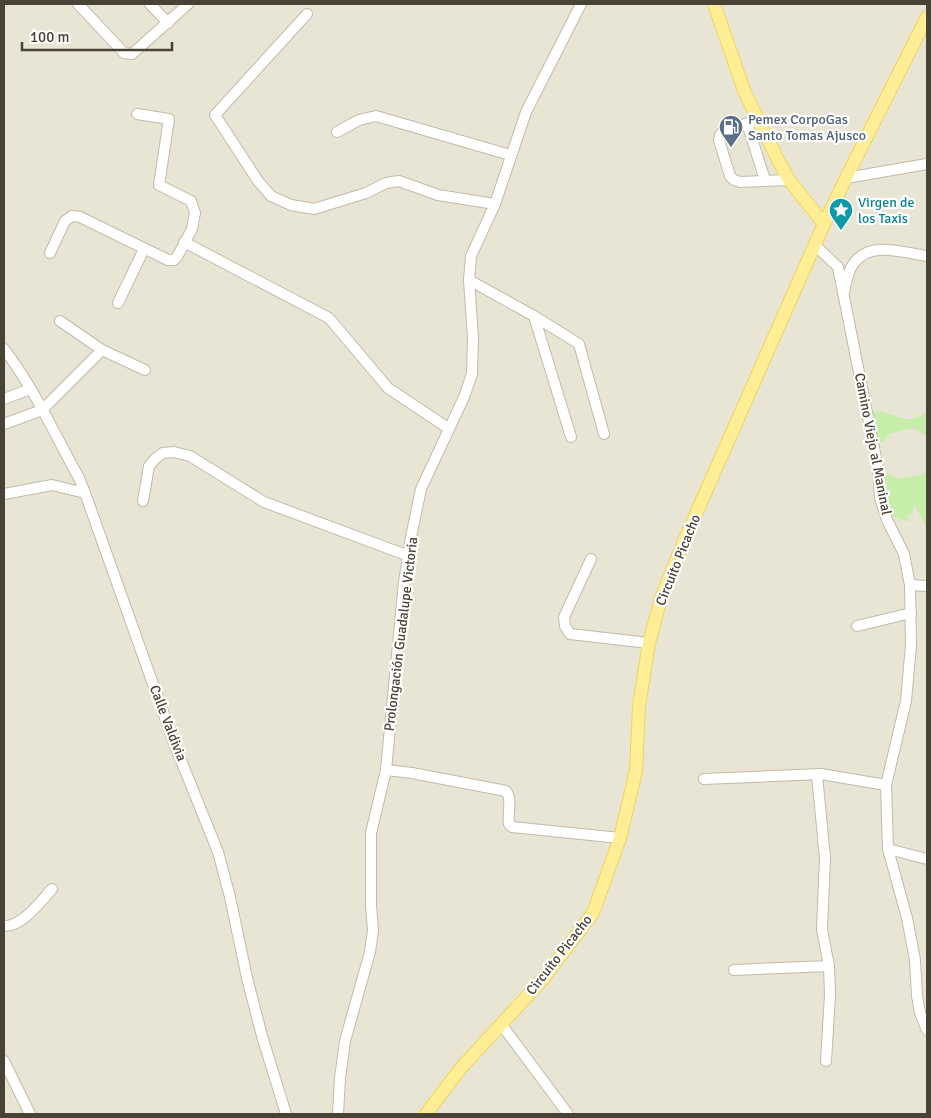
<svg xmlns="http://www.w3.org/2000/svg" width="931" height="1118" viewBox="0 0 931 1118" font-family="Signika,sans-serif">
<rect width="100%" height="100%" fill="#f5f2e6"/>
<rect fill="#e9e5d4" x="4" y="4" width="923" height="1110"/>
<g fill="#c7edab">
<path d="M866 410C872 411 879 411 886 413 906 419 908 423 927 413V437L914 428 907 429 889 434 882 443 869 435 860 411Z"/>
<polygon points="871,466 900,479 927,473 927,527 914,505 912,514 904,517 910,518 908,522 888,514 878,477"/>
</g>
<g fill="none" stroke-linecap="round" stroke-linejoin="round">
<defs>
<g id="minor">
<polyline points="78,4 124,53 132,54 188,4"/>
<polyline points="150,4 168,23"/>
<polyline points="307,14 215,115 258,181 271,196 291,205 314,209 366,193 386,183 399,181 438,195 495,204"/>
<polyline points="758,120 724,131 720,135 719,140 730,176 734,180 740,182 789,180"/>
<polyline points="747,123 765,180"/>
<polyline points="337,132 359,120 376,116 510,155"/>
<polyline points="846,178 927,164"/>
<polyline points="184,242 329,318 388,388 448,428"/>
<polyline points="816,246 838,267 878,468 880,498 887,520 904,554 910,585 911,645 906,701 886,785 888,849 907,918 915,960 917,996 920,1013 927,1030"/>
<polyline points="50,253 65,221 72,216 80,217 168,260 174,260 177,257 192,229 195,213 191,201 159,185 169,119 137,114"/>
<polyline points="469,280 534,316 579,344 604,434"/>
<path d="M844 292C846 283 848 270 854 263 871 240 904 253 927 256"/>
<polyline points="118,303 144,249"/>
<polyline points="534,316 571,437"/>
<polyline points="60,321 102,350 145,370"/>
<path d="M4 349C34 388 55 435 79 478L85 493 174 743 218 852 230 897 247 978 262 1036 286 1114"/>
<polyline points="4,399 30,389"/>
<polyline points="4,424 42,410 102,350"/>
<polyline points="4,494 52,485 85,493"/>
<polyline points="143,501 149,466 155,459 163,453 174,452 190,456 264,502 409,556"/>
<polyline points="591,559 564,617 565,626 570,634 649,643"/>
<polyline points="910,585 927,586"/>
<polyline points="857,626 911,613"/>
<path d="M386 770 412 773 506 791C513 800 507 813 509 824L512 827 620 838"/>
<polyline points="817,775 825,858 822,929 829,966 830,995 826,1061"/>
<polyline points="704,779 821,774 886,785"/>
<polyline points="888,849 927,859"/>
<path d="M4 926C22 927 41 901 52 889"/>
<polyline points="734,970 829,966"/>
<polyline points="501,1024 568,1114"/>
<polyline points="4,1061 30,1114"/>
<polyline points="338,1114 340,1078 345,1041 370,952 373,930 371,905 371,833 386,770 404,582 411,537 421,489 464,397 472,374 473,338 469,280 471,256 495,204 526,112 581,4"/>
</g>
<g id="major">
<polyline points="714,4 745,93 779,162 789,180 824,224"/>
<polyline points="426,1114 460,1069 543,979 593,913 620,838 636,771 639,706 649,643 661,598 684,541 824,224 846,178 927,17"/>
</g>
</defs>
<use href="#minor" stroke="#c1bba8" stroke-width="12"/>
<use href="#major" stroke="#efd45a" stroke-width="14"/>
<use href="#minor" stroke="#fff" stroke-width="10"/>
<use href="#major" stroke="#ffee95" stroke-width="12"/>
</g>
<defs>
<symbol id="fuel-pin" viewBox="-11 -11 22 30"><path d="M0 17L-7.5 6A9.5 9.5 0 1 1 7.5 6Z" fill="#5c6f8a" stroke="#fff"/><path d="M-5.5-6h7V0h2V4h1.3V-2.5L3-4.5l.8-.8L6-3V5H2.5V1h-1V6h-7ZM-4.2-4.7v3.2H.2V-4.7Z" fill="#fff"/></symbol>
<symbol id="sight-pin" viewBox="-11 -11 22 30"><path d="M0 17L-7.5 6A9.5 9.5 0 1 1 7.5 6Z" fill="#0f9aa8" stroke="#fff"/><path d="M0-6L1.8-2.2L6-1.7L2.9 1.2L3.7 5.4L0 3.3L-3.7 5.4L-2.9 1.2L-6-1.7L-1.8-2.2Z" fill="#fff"/></symbol>
</defs>
<g fill-rule="evenodd">
<use href="#fuel-pin" x="717" y="113" width="28" height="38"/>
<use href="#sight-pin" x="827" y="196" width="28" height="38"/>
</g>
<g text-anchor="middle" dominant-baseline="central" stroke-width="4.5" stroke-linejoin="round" paint-order="stroke">
<g font-size="14" fill="#4e5e75" stroke="#fff" text-anchor="start">
<text x="748" y="119">Pemex CorpoGas<tspan x="748" dy="16">Santo Tomas Ajusco</tspan></text>
</g>
<g font-size="14" fill="#0d838f" stroke="#fff" text-anchor="start">
<text x="858" y="202">Virgen de<tspan x="858" dy="16">los Taxis</tspan></text>
</g>
<g font-size="14" fill="#484335" stroke="#fff">
<text transform="translate(873 444) rotate(79)">Camino Viejo al Maninal</text>
<text transform="translate(678 560) rotate(-68)">Circuito Picacho</text>
<text transform="translate(401 634) rotate(-83)">Prolongación Guadalupe Victoria</text>
<text transform="translate(168 723) rotate(69)">Calle Valdivia</text>
<text transform="translate(559 955) rotate(-52)">Circuito Picacho</text>
</g>
</g>
<rect width="931" height="1118" fill="none" stroke="#484335" stroke-width="10"/>
<path d="M22 42v8h150v-8" fill="none" stroke="#484335" stroke-width="2.5"/>
<text x="30" y="42" font-size="15" fill="#484335" stroke="#ffffff" stroke-width="4" paint-order="stroke">100 m</text>
</svg>
